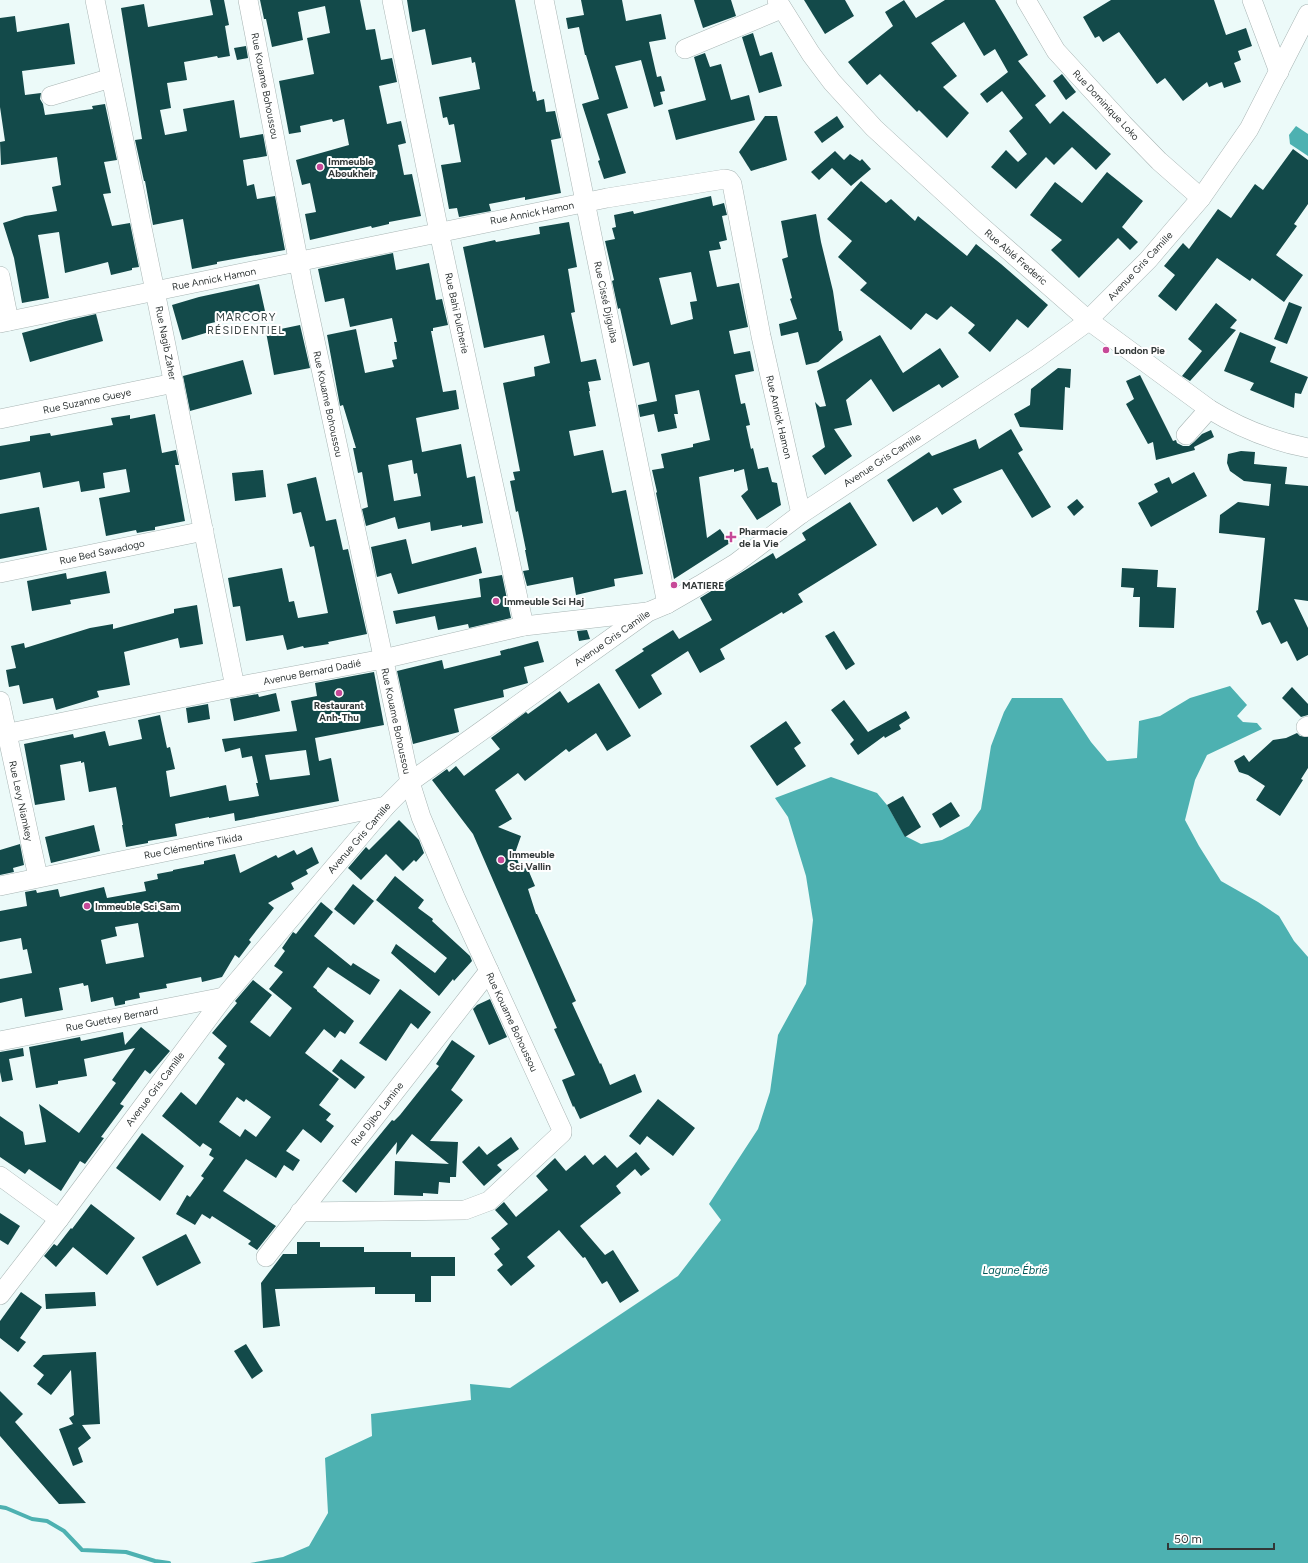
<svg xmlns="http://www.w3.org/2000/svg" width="1308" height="1563" viewBox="0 0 1308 1563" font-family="Figtree,sans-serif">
<rect width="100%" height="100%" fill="#ecfaf9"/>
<g fill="#4db1b1">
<polygon points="1296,126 1308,134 1308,156 1290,144 1289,135"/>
<polygon points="1230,686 1247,705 1237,716 1243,722 1257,723 1262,729 1207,755 1195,780 1185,820 1199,846 1221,881 1258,902 1279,916 1294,941 1308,957 1308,1563 250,1563 283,1557 309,1546 328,1513 325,1458 372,1436 371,1414 471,1400 470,1384 510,1388 678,1276 721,1220 709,1204 758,1129 770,1092 778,1035 806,984 813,920 806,876 788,817 775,798 831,777 877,793 887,805 905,836 921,844 942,840 969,826 981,809 991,746 1004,712 1012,698 1062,698 1091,742 1107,761 1137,758 1139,721 1160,716 1190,698"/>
</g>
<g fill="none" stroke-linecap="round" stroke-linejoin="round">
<polyline stroke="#4db1b1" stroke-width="4" points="0,1507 6,1508 32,1519 47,1521 64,1531 82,1550 126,1552 155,1561 169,1563"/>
</g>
<g fill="#134a4a" fill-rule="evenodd">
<polygon points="210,0 224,0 229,25 225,26 230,56 218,58 217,56 184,62 187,80 167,83 171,108 160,110 165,135 187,131 183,109 234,100 240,138 263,134 267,156 243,160 247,186 254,184 257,199 275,196 285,250 217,262 217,264 192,269 183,219 153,225 145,181 144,181 135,140 142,139 121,8 144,4 148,27 213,15"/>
<polygon points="260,0 360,0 366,30 375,29 381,60 392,58 397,82 379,86 387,124 401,121 406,143 398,145 404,175 412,174 421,216 389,222 389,224 372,228 371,226 310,240 305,214 316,212 310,183 302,185 296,160 349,145 344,119 333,122 332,119 300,126 301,132 289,134 279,81 314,74 307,38 330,33 325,6 298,12 303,40 272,47 266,19 264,19"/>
<polygon points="407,0 515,0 533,92 535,91 537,101 544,99 546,112 555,111 561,138 551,140 561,193 525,200 525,197 489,204 491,211 459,217 457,208 449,209 441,165 461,162 454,124 449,125 447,117 443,118 439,97 480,89 475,62 472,63 471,57 432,65 425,29 412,32"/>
<polygon points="581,0 622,0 626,21 661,14 666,39 649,42 657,77 661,76 665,91 660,92 663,104 654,107 641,60 615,66 628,108 607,114 626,173 604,179 598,161 600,160 582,104 599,99 586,55 585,55 579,27 568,29 566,18 584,15"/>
<polygon points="694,0 731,0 736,16 703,28"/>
<polygon points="804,0 845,0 854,16 825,34"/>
<polygon points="904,0 916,18 945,0 995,0 1028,55 1018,61 1046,96 1035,105 1050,124 1063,111 1111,154 1096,170 1072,147 1054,165 1046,157 1016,189 991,167 1006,150 1018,162 1027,154 1009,131 1023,118 1002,91 987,103 980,94 1008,72 995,49 984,56 964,22 931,43 957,76 943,87 969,113 947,138 919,110 917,112 880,74 867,85 848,62 893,26 885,12"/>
<polygon points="1111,0 1214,0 1226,35 1246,28 1252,46 1238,51 1241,60 1234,63 1241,82 1224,88 1222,82 1209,87 1207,82 1183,101 1165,78 1157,84 1119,32 1103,42 1099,36 1095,38 1083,17"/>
<polygon points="15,16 17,32 69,23 75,64 22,71 25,95 41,93 40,99 43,104 45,115 93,109 92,106 105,104 117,160 104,162 111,193 103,194 112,226 130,223 139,267 132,268 132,270 111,275 108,262 65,273 59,232 38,235 49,298 22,303 14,258 3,223 25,216 57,211 52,187 61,185 57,157 1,165 0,142 5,141 0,107 0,18"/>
<polygon points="753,33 760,56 772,52 782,86 759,93 742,37"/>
<polygon points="246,46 248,58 237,60 234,48"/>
<polygon points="705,53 710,67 721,64 731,100 749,95 755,120 676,140 668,110 706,100 694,57"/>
<polygon points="1062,74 1076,92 1066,100 1053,81"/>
<polygon points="765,116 777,116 787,160 751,171 739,152"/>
<polygon points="837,116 844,127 822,143 814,132"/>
<polygon points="1293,149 1308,160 1308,204 1294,224 1297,226 1276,255 1303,275 1284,302 1252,278 1250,281 1217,258 1176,311 1158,296 1175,275 1164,266 1183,243 1189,249 1218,209 1231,218 1255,184 1263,190"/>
<polygon points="835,151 844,160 850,154 860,161 862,159 871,169 851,186 832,168 819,180 811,172"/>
<polygon points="1107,172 1143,201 1122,227 1138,242 1130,250 1118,238 1079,278 1051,250 1062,240 1030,215 1055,182 1082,203"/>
<polygon points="861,181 886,203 891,199 915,221 918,216 967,256 976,244 1001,264 1048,305 1028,328 1017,319 990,352 968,333 975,325 951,306 937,320 926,313 911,330 860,290 867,283 838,257 852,241 827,219"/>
<path d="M711 196 713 206 724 203 727 215 722 216 727 240 719 242 721 249 709 251 717 287 739 283 748 327 729 331 734 354 750 351 754 371 735 375 741 404 745 403 750 425 746 426 751 449 753 448 758 469 768 467 772 482 777 483 781 505 757 520 741 496 748 490 744 469 734 472V469L699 477 707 538 720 529 730 543 674 579 656 493 657 492 652 470 664 468 661 454 693 447V444L710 440 699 390 675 395 678 414H674L677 428 658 432 654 414 640 417 638 405 657 401 649 362 633 366 620 308 618 309 612 281 614 280 605 241 615 239 612 228 616 227 614 215 633 211 634 214ZM691 272 697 301 690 302 693 319 671 325 659 278Z"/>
<polygon points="816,214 821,242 833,291 839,331 841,331 843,340 818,362 806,365 798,332 781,336 779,324 797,319 790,299 792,298 782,259 788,257 781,221"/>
<polygon points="569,222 577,267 568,269 575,312 571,313 581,362 596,359 601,380 588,382 590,391 589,391 596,426 569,431 574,456 603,450 612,493 626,490 643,574 614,579 615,586 576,595 573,577 527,586 523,571 529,570 525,550 526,550 518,511 516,512 510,481 515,480 513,472 520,471 503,383 535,376 534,367 550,363 544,335 484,348 463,247 495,240 496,242 540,234 539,227"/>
<path d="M393 253 396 270 429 263 436 300 442 299 448 325 433 328V331H431L443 392 456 390 459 409 416 418 422 452 461 444 467 478 475 476 483 523 462 527V525L431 531 430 522 398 529 395 517 366 526 362 509 368 507 362 472 358 473 353 448H356L343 405 340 406 327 335 356 329 365 373 394 367 392 360 397 359 394 342H397L392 318 350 327 344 298 325 302 318 269ZM412 460 414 474 417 473 421 496 394 501 388 465Z"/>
<polygon points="259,284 265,311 207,324 209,332 182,340 172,305 199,297"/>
<polygon points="1289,302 1302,307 1287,344 1274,339"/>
<polygon points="1216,303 1237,320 1230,328 1236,330 1190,381 1182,376 1202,351 1188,339"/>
<polygon points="96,314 103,341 30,362 22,333 70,320"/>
<polygon points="300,325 310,368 274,375 266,332"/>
<polygon points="1240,332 1276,347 1270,362 1308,377 1301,394 1295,393 1294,408 1250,390 1254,383 1224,371"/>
<polygon points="880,335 903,373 940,348 959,377 942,388 939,384 893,412 871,379 846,400 852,425 834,429 852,456 825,475 812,456 825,447 815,402 820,407 826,406 817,371"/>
<polygon points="243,360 252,394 190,411 183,376"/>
<polygon points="1058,368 1071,369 1070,388 1065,387 1063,430 1020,427 1014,414 1030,405 1031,389"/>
<polygon points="1140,375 1173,441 1176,440 1177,443 1183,446 1189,446 1194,442 1202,434 1211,430 1214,437 1194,447 1195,450 1156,460 1153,442 1148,444 1126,404 1134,399 1126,381"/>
<polygon points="155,414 162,453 176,450 179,465 175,465 185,521 155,527 155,530 148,531 137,533 136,530 106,536 99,498 130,492 126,469 103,473 105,488 81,492 79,481 43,488 40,472 0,480 0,446 30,441 30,436 50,433 51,436 113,425 111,418 130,415 130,419"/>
<polygon points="1011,429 1023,450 1018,453 1051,507 1032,518 1002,469 953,489 962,502 942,515 937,507 913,522 887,480 929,452 932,456 976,439 979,449"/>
<polygon points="1241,451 1255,452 1254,464 1287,467 1285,484 1308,486 1308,601 1294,599 1308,628 1308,655 1297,661 1287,641 1281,644 1270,622 1262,625 1256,611 1258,610 1265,538 1219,533 1220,515 1238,502 1269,506 1271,484 1244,481 1230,471 1227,463 1228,454"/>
<polygon points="263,470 266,497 235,501 232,473"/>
<polygon points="1194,472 1207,496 1151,527 1138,503 1158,492 1154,484 1169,477 1172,484"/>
<polygon points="316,477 326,521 336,519 343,550 348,549 367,634 328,642 329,644 304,648 303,646 287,650 283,635 246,641 240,606 233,607 228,578 282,568 289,602 294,601 298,618 328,613 314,546 310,547 301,512 293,514 287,484"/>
<polygon points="1077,499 1084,507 1074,516 1067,507"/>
<polygon points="850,502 877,545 798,594 803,602 783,614 782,612 720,649 725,659 700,673 688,651 651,675 662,694 639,709 615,670 644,651 642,649 673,630 679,639 712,620 700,598 773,553 776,559 806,540 802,533"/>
<polygon points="39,507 47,550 0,559 0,514"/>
<polygon points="406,539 412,564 476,547 482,573 398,594 391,573 377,577 371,547"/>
<polygon points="1122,568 1158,570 1157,587 1176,588 1174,628 1139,627 1140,597 1133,597 1134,588 1121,587"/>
<polygon points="106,571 110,593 70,600 71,604 32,611 27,581 66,573 67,579"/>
<polygon points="502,575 511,618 469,628 468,624 438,630 435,616 396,624 393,611 481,597 479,579"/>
<polygon points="197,605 203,644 180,648 178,638 124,652 130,685 97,691 99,697 56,710 53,698 23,704 19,685 9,687 6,670 16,668 11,646 24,643 25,648 90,628 113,624 113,629 174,613 174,609"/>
<polygon points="587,630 590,639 579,641 577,631"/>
<polygon points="834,631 855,664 846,670 825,636"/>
<polygon points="538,641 544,662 524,667 528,683 503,690 504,697 454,709 459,732 413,744 397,671 442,660 444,669 501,655 500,651"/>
<path d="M374 672 384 725 315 738 319 761 331 758 339 801 235 821 234 813 209 818V817L175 824 177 836 148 841V843L126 847 122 825H123L116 787 89 792 84 762 81 763V761L60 765 65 800 35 805 24 744 73 734 74 738 105 731 109 746 142 739 138 720 160 715 167 748 170 747 175 769 166 771 170 797 226 785 229 801 259 796 256 783H258L252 756 242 758 240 748 225 752 222 739 297 731 291 701 317 696 315 683ZM306 750 310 775 270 780 265 755Z"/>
<polygon points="599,683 631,736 607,751 596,733 569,752 566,749 525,781 518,773 495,790 512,819 498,827 521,836 515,853 521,870 527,867 535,886 528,889 536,914 537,914 576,1001 572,1003 600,1064 601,1063 610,1085 635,1074 642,1092 580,1119 574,1106 573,1107 562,1080 575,1075 554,1029 557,1028 473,834 432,780 447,769 449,772 456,766 464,776 500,749 491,738 526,712 528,714 560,691 568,703"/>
<polygon points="1292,687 1308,704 1308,715 1301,717 1282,698"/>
<polygon points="276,693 280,711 234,721 230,699 258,694 259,697"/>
<polygon points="844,700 868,732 906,711 910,718 899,725 901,729 885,738 884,736 858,755 850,744 854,740 831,710"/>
<polygon points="208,704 210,719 188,723 186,708"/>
<polygon points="786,721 801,743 794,748 806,766 777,786 750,746"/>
<polygon points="1297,733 1300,736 1308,737 1308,768 1301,779 1303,780 1280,816 1256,800 1265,786 1248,775 1239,772 1234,761 1244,755 1249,762 1273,740 1286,738"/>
<polygon points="903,796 921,827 905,837 887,805"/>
<polygon points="951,802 960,816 940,828 932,814"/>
<polygon points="399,820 419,840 424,853 416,862 414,860 403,871 386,854 361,880 348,868 366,847 369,850"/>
<polygon points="94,825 100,851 51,863 45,837"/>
<polygon points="20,844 24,865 13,868 14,872 0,875 0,850"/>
<path d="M312 847 319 863 306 870 308 874 291 883 294 889 268 903 274 908 249 940 251 942 239 958 235 955 222 977 202 982 201 977 166 984 167 988 139 993 140 998 125 1001V1004L115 1006 113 997 91 1002 88 985 84 986 83 983 59 988 63 1010 25 1017 22 998 0 1003V979L32 973 27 949 23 950 21 938 0 942V911L27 906 25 892 36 890 37 893 58 889 60 897 104 887 107 898 146 891 144 882 158 879 157 874 173 871V870L204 864V861L235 854 240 873 276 855 278 858 294 850 297 855ZM138 923 144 957 106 964 101 940 117 936 115 927Z"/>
<polygon points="395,876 424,900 418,908 433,919 432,921 470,956 472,961 454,981 453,979 439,996 391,953 396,944 435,973 447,958 376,900"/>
<polygon points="353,884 374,901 354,925 334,909"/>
<path d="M321 902 333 912 314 936 351 966 353 963 380 980 370 995 328 967 313 987 317 990V991L354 1021 345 1034 340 1031 335 1038 324 1029 305 1053 339 1079 319 1105 331 1114 326 1120 334 1126 321 1143 303 1129 286 1151 300 1160 293 1171 284 1165 276 1178 246 1159 223 1191 276 1226 257 1250 248 1244 251 1241 212 1216 210 1219 202 1214 195 1225 176 1214 187 1195 190 1197 204 1178 201 1176 214 1158 209 1155 212 1149 203 1143 200 1147 162 1116 181 1092 196 1105 225 1064 218 1058 227 1046 212 1033 237 1003 235 1001 253 980 272 995 250 1022 270 1037 292 1008 269 989 283 972 274 966 285 951 282 948 291 935 293 932 296 934ZM237 1097 244 1102 246 1099 271 1117 256 1137 245 1129 240 1137 219 1122Z"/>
<polygon points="400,989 431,1012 418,1029 411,1023 386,1061 359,1043"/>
<polygon points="490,999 507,1037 489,1045 473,1009 477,1005"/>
<polygon points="141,1027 170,1051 150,1074 145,1070 120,1104 124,1106 101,1137 104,1138 85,1164 80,1161 61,1191 29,1169 25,1174 0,1157 0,1116 23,1132 25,1145 46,1142 39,1104 79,1133 116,1083 112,1080 135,1048 84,1059 87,1076 58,1081 58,1084 36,1088 29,1047 80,1037 81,1041 123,1032 125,1045"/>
<polygon points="452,1040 475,1056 451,1090 463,1100 430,1141 458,1142 456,1177 450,1177 450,1183 439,1182 438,1194 423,1193 423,1196 394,1195 395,1161 449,1164 412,1134 396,1155 397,1142 356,1193 342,1181 392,1120 394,1121 400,1115 439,1066 436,1064"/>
<polygon points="23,1048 24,1056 9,1059 13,1080 2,1082 0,1072 0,1052"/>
<polygon points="341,1059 365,1077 355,1089 332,1071"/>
<polygon points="658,1099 695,1128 673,1156 647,1136 640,1145 629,1136"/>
<polygon points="142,1133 184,1166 160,1201 116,1168"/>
<polygon points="511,1137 519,1149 497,1165 502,1170 484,1186 462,1162 479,1146 487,1155"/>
<polygon points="636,1152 650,1169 641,1176 635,1169 616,1186 621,1193 580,1226 605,1255 613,1250 639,1291 620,1303 607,1281 602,1284 585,1257 583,1258 559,1230 527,1257 535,1266 511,1286 497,1270 503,1265 494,1254 500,1249 491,1238 508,1224 495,1210 504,1202 516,1217 548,1190 536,1176 555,1158 566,1171 585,1155 593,1165 605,1155 617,1168"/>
<polygon points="91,1204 135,1238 107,1275 73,1247 56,1267 44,1256 54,1244 57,1246 71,1228 72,1229"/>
<polygon points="0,1213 20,1226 8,1245 0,1240"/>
<polygon points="186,1234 201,1263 157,1286 142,1257"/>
<polygon points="297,1242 320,1242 320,1247 364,1247 364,1252 411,1252 411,1257 455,1257 455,1276 431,1276 431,1302 415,1302 415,1294 375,1294 375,1287 275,1289 280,1326 263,1328 261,1283 283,1254 297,1254"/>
<polygon points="21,1292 42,1307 20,1338 26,1342 18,1352 0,1338 0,1321"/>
<polygon points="95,1292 96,1306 46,1309 45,1294"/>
<polygon points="246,1344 263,1371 252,1379 234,1351"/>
<polygon points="96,1352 100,1424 82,1425 91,1438 78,1448 83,1462 73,1466 59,1429 73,1424 69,1418 74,1415 71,1370 51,1395 37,1384 44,1375 33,1366 43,1355"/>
<polygon points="0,1391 23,1414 15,1422 86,1503 59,1504 0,1436"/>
</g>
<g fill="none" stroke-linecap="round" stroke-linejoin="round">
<defs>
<g id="minor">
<polyline points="95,0 155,291 235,687"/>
<polyline points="248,0 303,285 410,782 421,817 455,897 562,1130 562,1133 489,1201 465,1210 300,1212"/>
<polyline points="392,0 439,232 524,626"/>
<polyline points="544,0 667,604"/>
<path d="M777 0 811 54 832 82 874 128 974 220 1088 320 1209 409C1240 428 1272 441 1308 448"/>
<polyline points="1026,0 1056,51 1123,124 1159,161 1201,198"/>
<polyline points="1252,0 1279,72"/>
<polyline points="685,49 781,9"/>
<polyline points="51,96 111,78"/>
<polyline points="0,276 9,321"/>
<polyline points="0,323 607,198 725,179 729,180 732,184 761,336 801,514"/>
<polyline points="0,419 174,383"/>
<polyline points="1186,435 1209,409"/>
<polyline points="0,573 204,531"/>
<polyline points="0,701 38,877"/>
<polyline points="1306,727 1308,726"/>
<polyline points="0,735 235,687 383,659 524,626 647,612"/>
<polyline points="0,886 386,806"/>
<polyline points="0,1041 224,997"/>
<polyline points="0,1176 59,1219"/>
<polyline points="266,1257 489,971"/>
<polyline points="0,1295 59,1219 224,997 386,806 410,782 648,612 667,604 700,585 736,563 801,514 1036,359 1083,325 1148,260 1201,198 1249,129 1308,14"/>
</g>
</defs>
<use href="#minor" stroke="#a8b5b4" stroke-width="20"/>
<use href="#minor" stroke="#fff" stroke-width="19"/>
</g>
<g fill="#c64998" stroke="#fff" stroke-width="1.5">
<circle cx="320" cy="167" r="4"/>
<circle cx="1106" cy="350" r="4"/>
<path d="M729 531h4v4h4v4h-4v4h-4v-4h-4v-4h4z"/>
<circle cx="674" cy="585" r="4"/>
<circle cx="496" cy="601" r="4"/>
<circle cx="339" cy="693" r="4"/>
<circle cx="501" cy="860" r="4"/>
<circle cx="87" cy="906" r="4"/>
</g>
<g text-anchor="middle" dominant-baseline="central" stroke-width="4" stroke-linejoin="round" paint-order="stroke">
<g font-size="10" fill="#323838" stroke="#fff">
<text transform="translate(265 86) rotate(79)">Rue Kouame Bohoussou</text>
<text transform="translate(1106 105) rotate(47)">Rue Dominique Loko</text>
<text transform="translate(532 213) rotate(-11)">Rue Annick Hamon</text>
<text transform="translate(1016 257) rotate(41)">Rue Ablé Frederic</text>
<text transform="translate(1140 266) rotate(-47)">Avenue Gris Camille</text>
<text transform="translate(214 279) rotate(-11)">Rue Annick Hamon</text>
<text transform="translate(606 302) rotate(78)">Rue Cissé Djiguiba</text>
<text transform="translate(457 313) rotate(78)">Rue Bahi Pulcherie</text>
<text transform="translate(166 343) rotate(79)">Rue Nagib Zaher</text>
<text transform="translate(87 401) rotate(-12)">Rue Suzanne Gueye</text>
<text transform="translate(328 404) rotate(78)">Rue Kouame Bohoussou</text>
<text transform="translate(779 417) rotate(77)">Rue Annick Hamon</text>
<text transform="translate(882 460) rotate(-33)">Avenue Gris Camille</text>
<text transform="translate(102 552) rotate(-12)">Rue Bed Sawadogo</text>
<text transform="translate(612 638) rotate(-35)">Avenue Gris Camille</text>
<text transform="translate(312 672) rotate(-11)">Avenue Bernard Dadié</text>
<text transform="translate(396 721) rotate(78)">Rue Kouame Bohoussou</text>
<text transform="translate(21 801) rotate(78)">Rue Levy Niamkey</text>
<text transform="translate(359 838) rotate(-49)">Avenue Gris Camille</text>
<text transform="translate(193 846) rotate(-11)">Rue Clémentine Tikida</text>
<text transform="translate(112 1019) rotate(-11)">Rue Guettey Bernard</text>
<text transform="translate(512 1022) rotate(65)">Rue Kouame Bohoussou</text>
<text transform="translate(155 1089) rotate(-53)">Avenue Gris Camille</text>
<text transform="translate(377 1114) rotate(-52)">Rue Djibo Lamine</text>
</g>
<g font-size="10" font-weight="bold" fill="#323838" stroke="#fff" text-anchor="start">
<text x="328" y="161">Immeuble<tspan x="328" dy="12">Aboukheir</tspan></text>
<text x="1114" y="350">London Pie</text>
<text x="739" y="531">Pharmacie<tspan x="739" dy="12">de la Vie</tspan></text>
<text x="682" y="585">MATIERE</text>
<text x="504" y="601">Immeuble Sci Haj</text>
<text x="339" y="705" text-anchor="middle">Restaurant<tspan x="339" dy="12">Anh-Thu</tspan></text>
<text x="509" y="854">Immeuble<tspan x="509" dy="12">Sci Vallin</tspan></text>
<text x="95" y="906">Immeuble Sci Sam</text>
</g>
<g font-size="11" letter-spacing="1" fill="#3b4646" stroke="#fff">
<text x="246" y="317">MARCORY<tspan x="246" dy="13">RÉSIDENTIEL</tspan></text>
</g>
<g font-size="11" font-style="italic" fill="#005b5b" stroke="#fff">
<text x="1015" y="1270">Lagune Ébrié</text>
</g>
</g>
<path d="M1168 1543v6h106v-6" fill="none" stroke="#323838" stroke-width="2"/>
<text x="1174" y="1543" font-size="12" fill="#323838" stroke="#ffffff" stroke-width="3" paint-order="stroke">50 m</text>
</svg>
